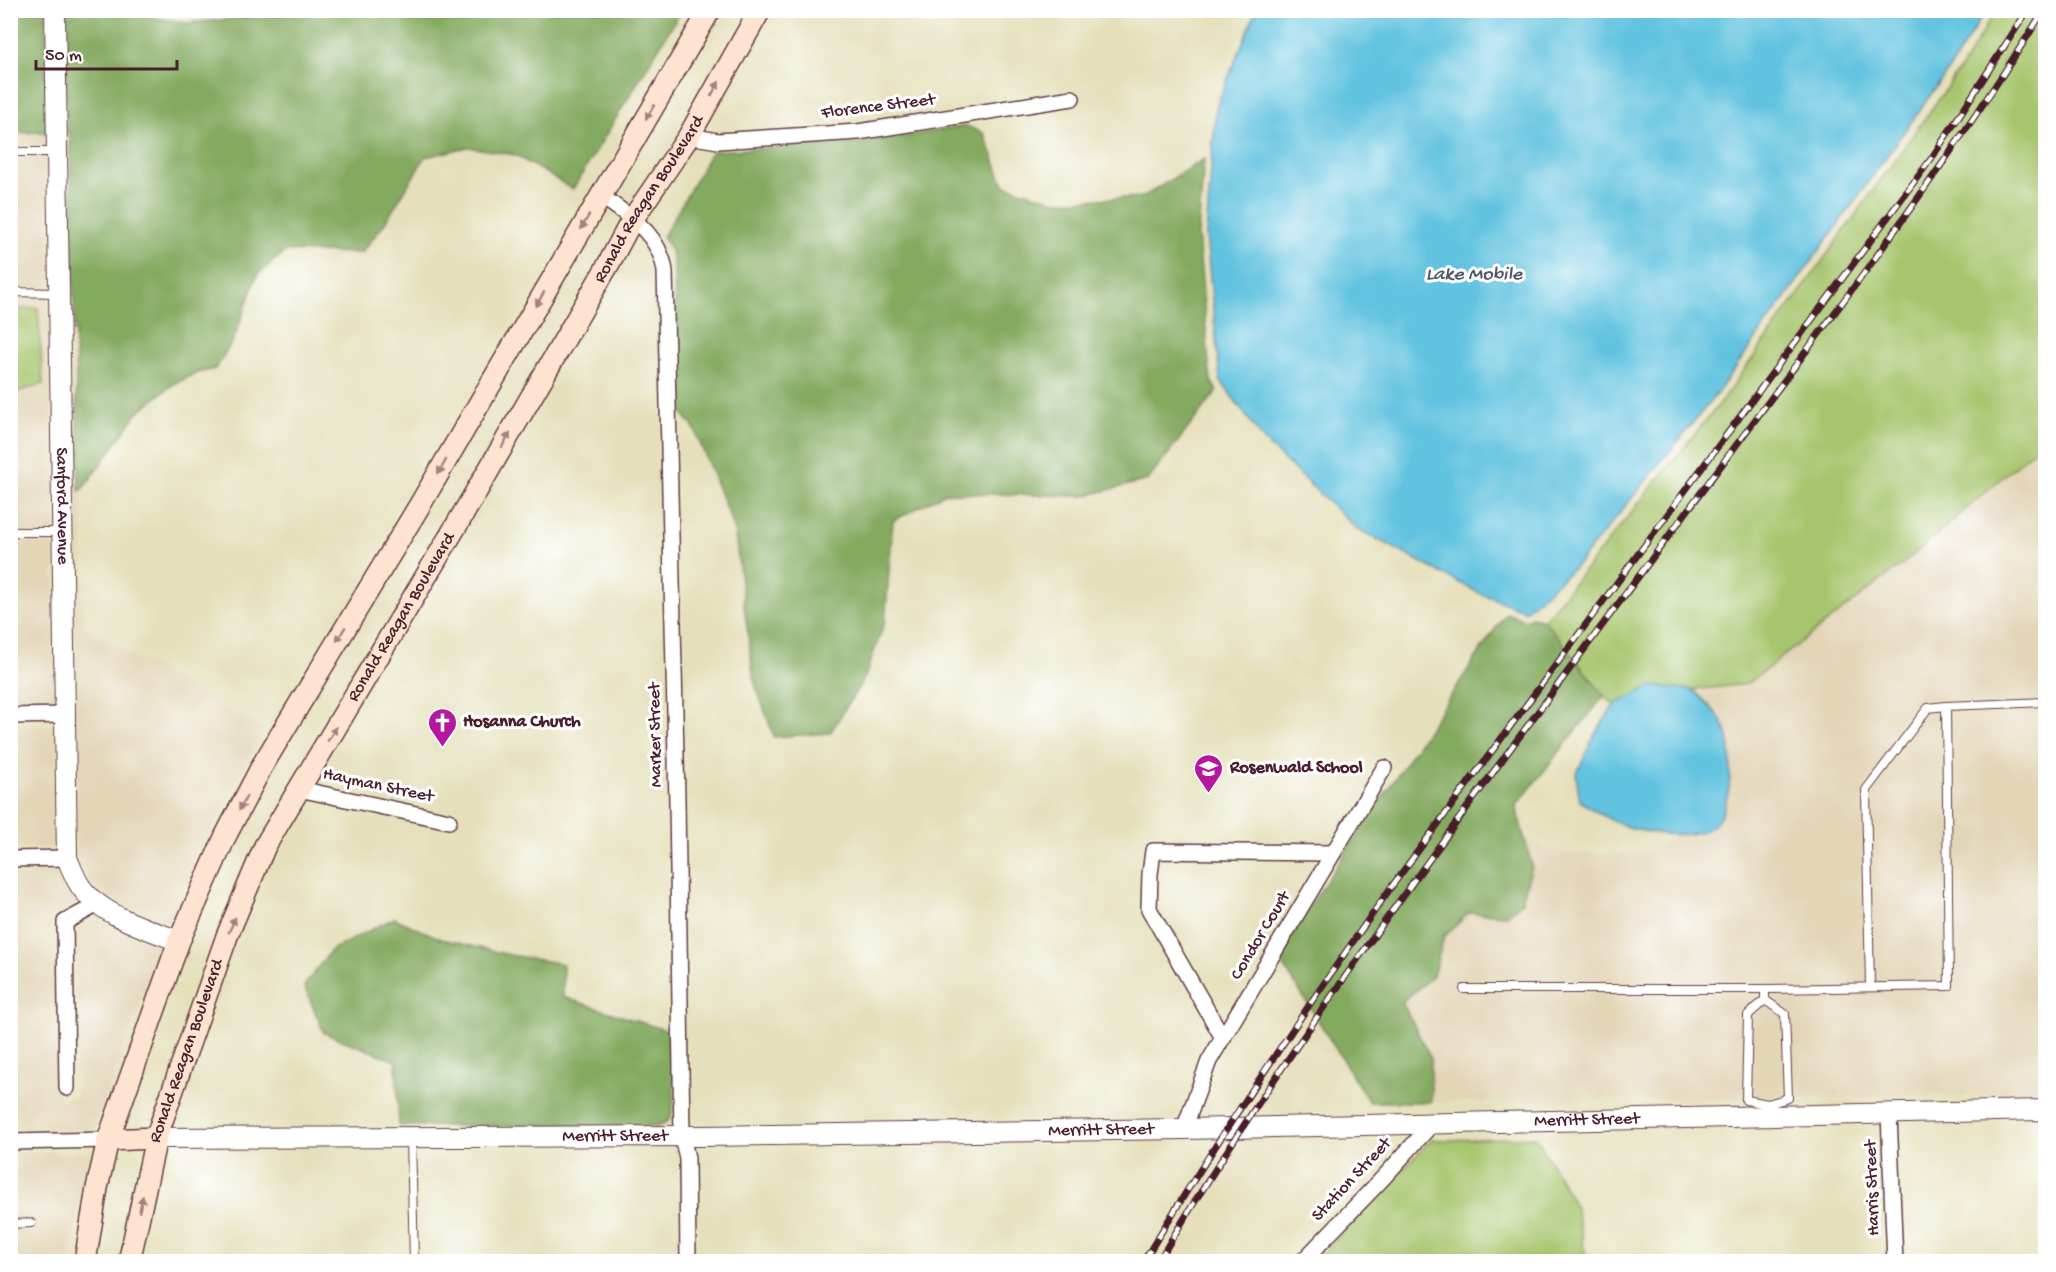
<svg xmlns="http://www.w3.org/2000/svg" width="2056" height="1272" viewBox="0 0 2056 1272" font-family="'Gochi Hand',sans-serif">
<rect width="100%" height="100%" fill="#fff"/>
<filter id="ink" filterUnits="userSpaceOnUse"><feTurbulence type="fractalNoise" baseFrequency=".0167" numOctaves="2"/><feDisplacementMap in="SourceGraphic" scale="12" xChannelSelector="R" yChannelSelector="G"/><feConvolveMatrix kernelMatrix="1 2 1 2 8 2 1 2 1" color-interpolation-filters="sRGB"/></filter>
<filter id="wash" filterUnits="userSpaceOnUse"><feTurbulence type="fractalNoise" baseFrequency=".008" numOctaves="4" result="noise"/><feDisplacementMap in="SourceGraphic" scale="24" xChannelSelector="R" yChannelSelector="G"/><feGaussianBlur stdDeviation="1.35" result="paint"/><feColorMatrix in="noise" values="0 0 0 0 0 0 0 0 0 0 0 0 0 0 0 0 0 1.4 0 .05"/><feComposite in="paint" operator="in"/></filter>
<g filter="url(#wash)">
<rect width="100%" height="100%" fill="#e5e0bb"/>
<g fill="#e3d6b7">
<polygon points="47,132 56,705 11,705 11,394 43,384 38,308 11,309 10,133"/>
<polygon points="67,132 70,132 70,138 79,491 83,489 83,626 263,730 229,795 168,925 141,915 105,896 102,890 99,891 87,878 77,856"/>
<polygon points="2045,440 2045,1094 1431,1102 1431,1059 1402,1002 1433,976 1444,937 1469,913 1507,915 1532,867 1527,842 1552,852 1607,854 1655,849 1679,834 1707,830 1720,816 1727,799 1731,773 1731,756 1704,700 1693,690 1747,683 1904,563"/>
<polygon points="56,726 58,848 11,848 10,727"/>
<polygon points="10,870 62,870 71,889 80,902 61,913 55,923 58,1099 77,1098 75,929 96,917 98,919 100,918 134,935 159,945 94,1130 11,1132"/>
<polygon points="89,1152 70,1261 11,1261 10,1153"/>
</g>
<g fill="#a6c56c" stroke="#78724c" stroke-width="1.5">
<polygon points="1995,11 2045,11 2045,440 1904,563 1747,684 1693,690 1651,686 1614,705 1604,696 1544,620 1724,398 1961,68"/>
<polygon points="38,308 43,384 11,394 11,309"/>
<polygon points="1536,1137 1575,1205 1587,1261 1316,1261 1432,1139 1444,1140"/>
</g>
<g fill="#84aa60" stroke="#676446" stroke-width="1.5">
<polygon points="10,11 46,11 47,132 11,133"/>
<polygon points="304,11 681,11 573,189 515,155 468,147 425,157 383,226 361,253 286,251 257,275 234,339 215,369 197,373 174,384 139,411 83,489 79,491 70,138 70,132 67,132 65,11 120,11 186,23 275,15"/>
<polygon points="966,126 984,133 1004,185 1056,201 1143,197 1204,159 1198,234 1208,354 1211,381 1217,391 1148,480 1084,496 945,493 893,521 885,621 865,677 830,733 774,737 754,681 734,528 694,428 678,408 674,271 671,251 663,237 712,151 858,143"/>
<polygon points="1506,613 1525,620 1532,617 1544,620 1604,696 1516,806 1532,867 1521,903 1507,915 1469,913 1444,937 1433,976 1402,1002 1431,1059 1431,1102 1369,1102 1277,955"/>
<path d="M394 918 441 939 510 955 563 964V997L671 1032C672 1051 678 1103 670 1118 667 1122 662 1125 658 1126H399L396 1061 324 1033 304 986 331 950Z"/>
</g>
<g fill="#62c3e0" stroke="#567186" stroke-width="1.5">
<polygon points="1256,11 1256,10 1985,11 1954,62 1718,392 1578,564 1525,611 1477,592 1356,528 1265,442 1220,380 1206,235 1216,107"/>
<path d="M1651 686 1693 690C1706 702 1721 715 1727 733 1734 756 1733 820 1705 830 1679 840 1635 832 1611 820 1600 815 1590 807 1580 801L1576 775 1595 734 1614 705Z"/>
</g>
</g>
<g filter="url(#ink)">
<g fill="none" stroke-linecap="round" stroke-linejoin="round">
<defs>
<g id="service">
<polyline points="10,152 57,152"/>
<polyline points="10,292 57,293"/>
<polyline points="10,532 61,532"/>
<polyline points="1870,987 1866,790 1928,708 1946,706"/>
<polyline points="1464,989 1765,989 1765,1000"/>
<polyline points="1765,989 1949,986 1946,706 2046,702"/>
<polygon points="1765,1000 1785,1014 1788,1098 1768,1104 1746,1100 1748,1015"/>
<polyline points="411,1139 414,1262"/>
<polyline points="10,1224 31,1223"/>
</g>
<g id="minor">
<polyline points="689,136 718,141 858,132 1072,98"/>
<path d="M600 195C629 217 659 232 665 271L677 801 682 1136 687 1158 688 1262"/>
<polyline points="10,716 66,715"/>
<polyline points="299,789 449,821"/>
<polyline points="10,859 67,858"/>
<polyline points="1223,1038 1149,909 1150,874 1153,851 1333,853"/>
<polyline points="67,1088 65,922 98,904"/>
<polyline points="1889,1114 1895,1262"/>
<polyline points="1184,1129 1209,1061 1384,768"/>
<polyline points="10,1142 108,1140"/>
<polyline points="1302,1262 1383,1178 1431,1125"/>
</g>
<g id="tertiary">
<path id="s1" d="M55 10 67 858C71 867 74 876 79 884 97 914 147 929 179 941"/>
<path id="s2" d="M156 1138 702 1136 1184 1129 2046 1110"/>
</g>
<g id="secondary">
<polyline points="108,1140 156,1138"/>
<polyline points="85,1262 97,1188 108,1140 179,941 226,835 262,766 421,503 710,10"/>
<path id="s3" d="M129 1262 156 1138 227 936 265 846 462 516 608 265 632 220 689 136 760 10"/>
</g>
</defs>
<use href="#service" stroke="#613c41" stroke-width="10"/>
<use href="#minor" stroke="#613c41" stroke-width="18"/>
<use href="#tertiary" stroke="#613c41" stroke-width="22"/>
<use href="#secondary" stroke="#613c41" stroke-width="24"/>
<use href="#service" stroke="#fff" stroke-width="8"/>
<use href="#minor" stroke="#fff" stroke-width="15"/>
<use href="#tertiary" stroke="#fff" stroke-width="20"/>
<use href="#secondary" stroke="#fee3d1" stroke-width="21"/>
<defs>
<g id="rail">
<path d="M1143 1262C1221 1133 1305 1009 1392 886L1931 159 2028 10"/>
<path d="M1158 1262C1265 1083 1388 915 1511 748 1629 589 1747 430 1865 272 1927 186 1988 100 2044 10"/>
</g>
</defs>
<use href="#rail" stroke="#4a1f2b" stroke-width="7"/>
<use href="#rail" stroke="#fff" stroke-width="4.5" stroke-dasharray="14" stroke-linecap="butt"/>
</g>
<defs><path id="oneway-solid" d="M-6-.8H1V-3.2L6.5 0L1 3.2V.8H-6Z" transform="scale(1.5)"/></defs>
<g fill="#a4817e">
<use href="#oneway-solid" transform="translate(715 89) rotate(-61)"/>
<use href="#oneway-solid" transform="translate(650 112) rotate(121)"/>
<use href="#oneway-solid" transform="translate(585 222) rotate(119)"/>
<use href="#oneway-solid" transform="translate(540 299) rotate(120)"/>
<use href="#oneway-solid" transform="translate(506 440) rotate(-60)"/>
<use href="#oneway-solid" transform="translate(442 467) rotate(120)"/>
<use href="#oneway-solid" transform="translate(341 634) rotate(121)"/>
<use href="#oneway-solid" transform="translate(332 734) rotate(-59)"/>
<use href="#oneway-solid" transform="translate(243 803) rotate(117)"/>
<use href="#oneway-solid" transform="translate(232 925) rotate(-67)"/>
<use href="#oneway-solid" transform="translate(141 1204) rotate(-77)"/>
</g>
</g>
<defs>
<symbol id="church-pin" viewBox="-11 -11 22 30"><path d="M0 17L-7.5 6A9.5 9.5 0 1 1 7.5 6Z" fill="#b5179e" stroke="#fff"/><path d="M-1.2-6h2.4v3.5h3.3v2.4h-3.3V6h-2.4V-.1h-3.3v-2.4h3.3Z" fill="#fff"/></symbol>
<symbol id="school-pin" viewBox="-11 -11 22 30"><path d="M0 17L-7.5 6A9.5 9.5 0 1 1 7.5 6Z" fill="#b5179e" stroke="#fff"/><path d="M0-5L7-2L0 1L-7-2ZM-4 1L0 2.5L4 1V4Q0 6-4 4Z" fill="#fff"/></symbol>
</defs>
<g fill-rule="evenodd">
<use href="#church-pin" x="426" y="706" width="33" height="45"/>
<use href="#school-pin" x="1192" y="752" width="33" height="45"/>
</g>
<g text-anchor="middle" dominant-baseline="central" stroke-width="6" stroke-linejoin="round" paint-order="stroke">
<g font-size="18" fill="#4a1f2b" stroke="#fff">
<text transform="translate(878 107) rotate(-7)">Florence Street</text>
<text stroke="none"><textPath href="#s3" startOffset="1191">Ronald Reagan Boulevard</textPath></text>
<text stroke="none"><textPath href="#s1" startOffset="496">Sanford Avenue</textPath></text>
<text stroke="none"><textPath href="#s3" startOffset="705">Ronald Reagan Boulevard</textPath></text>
<text transform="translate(656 735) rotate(-91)">Marker Street</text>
<text transform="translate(378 786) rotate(12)">Hayman Street</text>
<text transform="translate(1261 936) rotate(-59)">Condor Court</text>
<text stroke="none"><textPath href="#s3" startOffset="219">Ronald Reagan Boulevard</textPath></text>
<text stroke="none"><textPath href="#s2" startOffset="1431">Merritt Street</textPath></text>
<text stroke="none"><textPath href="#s2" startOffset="945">Merritt Street</textPath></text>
<text stroke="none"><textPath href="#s2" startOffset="459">Merritt Street</textPath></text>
<text transform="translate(1352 1180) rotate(-47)">Station Street</text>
<text transform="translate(1873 1188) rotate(-92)">Harris Street</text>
</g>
<g font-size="18" font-weight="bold" fill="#4a1f2b" stroke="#fff" text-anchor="start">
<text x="463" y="722">Hosanna Church</text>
<text x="1230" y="768">Rosenwald School</text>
</g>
<g font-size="20" font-style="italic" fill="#52586a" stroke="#fff">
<text x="1474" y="275">Lake Mobile</text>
</g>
</g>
<rect width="2056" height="1272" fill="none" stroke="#fff" stroke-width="36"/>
<path d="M36 60v9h141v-9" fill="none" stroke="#4a1f2b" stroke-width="3"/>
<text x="45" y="60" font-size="18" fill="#4a1f2b" stroke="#ffffff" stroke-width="4.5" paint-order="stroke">50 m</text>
</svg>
